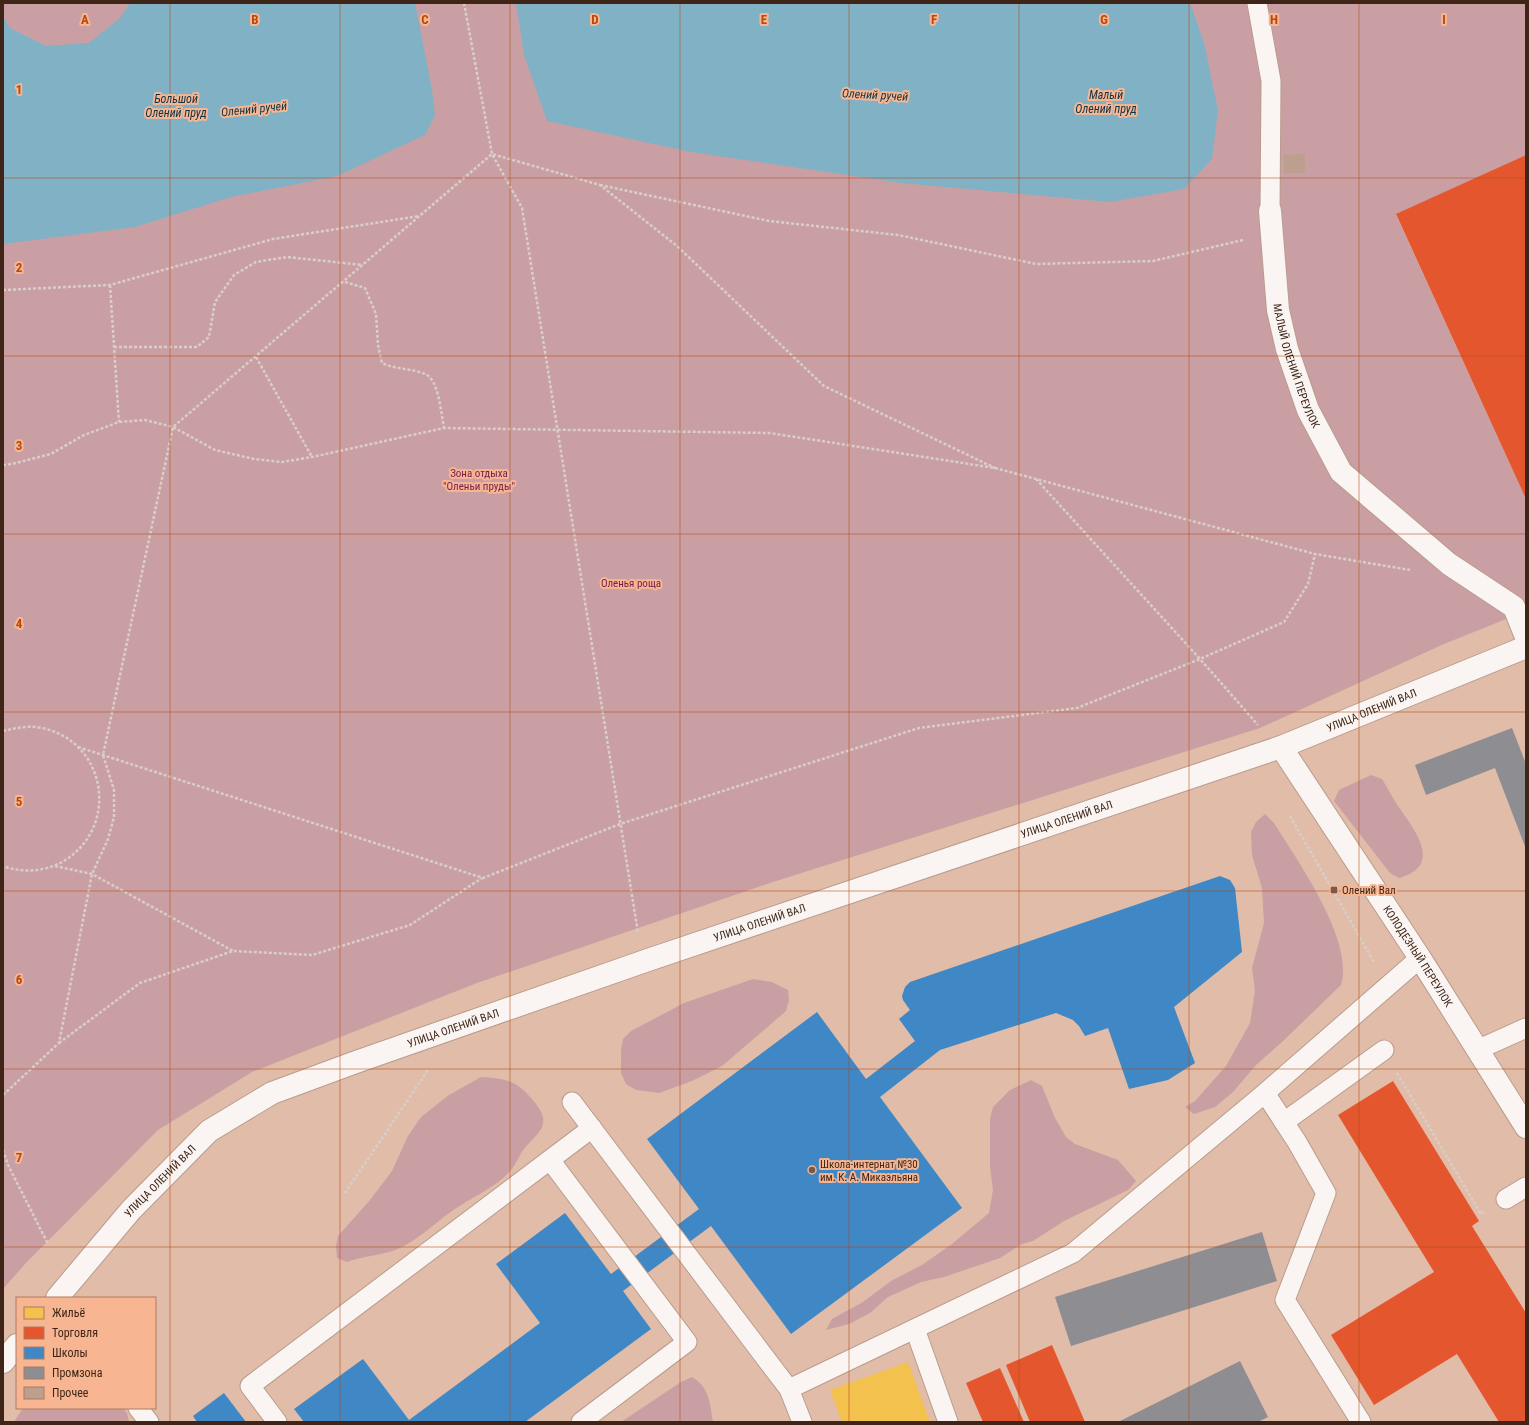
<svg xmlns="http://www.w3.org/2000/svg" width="1529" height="1425" viewBox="0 0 1529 1425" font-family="'Roboto Condensed',sans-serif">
<rect width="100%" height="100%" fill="#e0bca9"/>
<g fill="#c99fa4">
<polygon points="3,3 1526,3 1526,155 1396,215 1526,499 1526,611 1444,644 1260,728 773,882 477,983 252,1072 158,1130 25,1264 3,1289"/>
<path d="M1371 775 1382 779C1387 787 1391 795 1396 803 1412 827 1446 865 1399 878L1390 873 1334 801 1339 790Z"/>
<path d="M1265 814 1274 823C1297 860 1355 941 1341 985L1282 1042 1256 1065 1233 1092 1215 1107 1194 1114 1185 1107 1195 1101 1226 1066 1250 1023 1255 991 1252 968 1264 923 1262 888 1252 855 1251 832 1256 822Z"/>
<polygon points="753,979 772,982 788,990 789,1000 786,1011 722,1066 692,1081 659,1093 636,1090 626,1084 621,1073 621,1051 623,1039 631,1031 684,1003"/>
<path d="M481 1077C509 1079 518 1081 536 1104 553 1126 537 1133 524 1149 519 1155 517 1163 511 1170 496 1188 471 1197 452 1211 435 1223 420 1238 402 1247 384 1256 365 1255 347 1262L337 1258 336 1246 338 1236 370 1200 392 1171 408 1136 421 1117 449 1095Z"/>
<polygon points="1031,1080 1042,1086 1055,1118 1066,1137 1075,1144 1118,1160 1136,1181 1128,1190 1064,1221 1033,1241 1022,1244 1000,1258 944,1277 921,1282 888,1297 870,1313 849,1324 826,1330 832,1319 863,1302 891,1281 922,1265 952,1244 989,1213 993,1190 990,1167 990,1119 993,1107 1010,1090"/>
<path d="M692 1377C709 1387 710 1403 713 1422H621L681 1382Z"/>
<polygon points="23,1408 123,1408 127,1413 129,1422 14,1422"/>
</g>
<g fill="#80b1c5">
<polygon points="130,3 415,3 432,90 435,115 425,135 337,176 231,197 135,227 3,244 3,17 10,28 46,46 89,43 120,18"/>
<polygon points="516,3 1190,3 1204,43 1218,110 1212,159 1184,189 1110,202 902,183 691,152 547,121 524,55"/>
</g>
<polygon fill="#f2c14e" points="908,1362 930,1422 842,1422 830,1390"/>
<g fill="#e4572e">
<polygon points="1526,155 1526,499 1396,214"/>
<polygon points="1393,1081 1479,1221 1472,1226 1526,1313 1526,1422 1499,1422 1457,1354 1374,1405 1331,1335 1434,1272 1338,1115"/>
<polygon points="1052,1345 1085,1422 1030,1422 1006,1365"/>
<polygon points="1000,1368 1024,1422 983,1422 966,1383"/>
</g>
<g fill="#3f88c5">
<polygon points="1220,876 1230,880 1235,888 1242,952 1174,1007 1195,1063 1168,1080 1129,1089 1108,1028 1085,1036 1079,1026 1073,1020 1056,1013 940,1050 880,1097 962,1208 791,1334 711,1226 623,1291 651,1329 525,1422 304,1422 294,1409 363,1359 409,1420 540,1323 496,1264 565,1213 611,1274 699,1209 647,1139 817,1012 866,1079 915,1041 899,1019 910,1010 903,1000 902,996 905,987 910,982"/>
<polygon points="224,1393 246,1422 197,1422 193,1416"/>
</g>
<g fill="#8d8d92">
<polygon points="1512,728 1526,764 1526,849 1495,768 1426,795 1415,765"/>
<polygon points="1262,1232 1277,1281 1071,1346 1055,1297"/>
<polygon points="1240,1361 1268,1417 1258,1422 1118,1422"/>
</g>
<polygon fill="#bc9f8f" points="1305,154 1305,173 1284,173 1284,155"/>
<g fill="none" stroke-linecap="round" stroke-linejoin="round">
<defs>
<g id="lane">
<polyline points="1257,3 1271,81 1270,211"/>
<polyline points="1477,1050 1526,1028"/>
<polyline points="1265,1093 1297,1142 1326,1193 1285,1300 1361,1422"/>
<polyline points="572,1102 776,1372 789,1389 802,1422"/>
<polyline points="1284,1122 1384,1050"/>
<polyline points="550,1160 687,1342 581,1422"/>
<polyline points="1506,1199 1526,1187"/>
<polyline points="915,1329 948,1422"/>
<polyline points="789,1389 1073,1253 1265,1093 1420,958"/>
<polyline points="138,1408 149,1422"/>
<polyline points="277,1422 250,1386 592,1128"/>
</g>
<g id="street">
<path id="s1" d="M1270 211 1278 310 1287 349 1308 410 1341 472 1449 564 1514 607 1526 637"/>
<path id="s2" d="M1281 747 1420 958 1526 1127"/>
</g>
<g id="secondary">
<path id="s3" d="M57 1298 131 1210 209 1131 272 1093 356 1062 648 960 1281 747 1526 647"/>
<polyline points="3,1362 17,1345"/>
</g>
</defs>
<use href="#lane" stroke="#b99c8d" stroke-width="21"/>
<use href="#street" stroke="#b99c8d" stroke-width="24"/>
<use href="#secondary" stroke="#b99c8d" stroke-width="24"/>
<g stroke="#dacec8" stroke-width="2.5" stroke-dasharray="3 2" stroke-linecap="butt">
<polyline points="464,3 492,154 522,208 638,933"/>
<polyline points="600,185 769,221 898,235 1036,264 1153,261 1243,240"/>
<path d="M345 282 365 288 376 314 378 345 382 363C397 370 411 368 425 374 439 379 441 414 444 428"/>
<polyline points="110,285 119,422"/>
<polyline points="3,290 110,285 273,239 419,216"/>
<polyline points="114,347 197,347 209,337 215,302 234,275 256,262 287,257 363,265"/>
<polyline points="256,357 312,457"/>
<polyline points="3,465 12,464 51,454 84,435 119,422 145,420 173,427 215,450 254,459 282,462 312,457 444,428 770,433 995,468 1315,554 1410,570"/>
<polyline points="1036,479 1200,659 1258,725"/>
<path d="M3 731C16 728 29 725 42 728 108 742 120 829 62 862 43 872 22 873 3 866"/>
<polyline points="78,747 483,878 620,824 919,728 1077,708 1200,659 1284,622 1308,584 1315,554"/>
<polyline points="1290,816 1374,962"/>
<polyline points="55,866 92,874 233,951"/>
<polyline points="59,1043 140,983 233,951 312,955 410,925 482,878"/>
<polyline points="1397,1073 1481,1214 1484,1212"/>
<polyline points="3,1095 59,1043 92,874 108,839 114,817 114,790 103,755 173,427 492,154 600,185 677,246 824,386 995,468"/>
<polyline points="3,1150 8,1165 48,1244"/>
<polyline points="345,1193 428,1070"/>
</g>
<use href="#lane" stroke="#faf5f2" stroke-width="19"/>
<use href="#street" stroke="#faf5f2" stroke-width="22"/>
<use href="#secondary" stroke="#faf5f2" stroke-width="22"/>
</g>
<path fill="none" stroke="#b5490f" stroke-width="1" stroke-opacity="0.55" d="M170 3V1422M340 3V1422M510 3V1422M680 3V1422M849 3V1422M1019 3V1422M1189 3V1422M1359 3V1422M3 178H1526M3 356H1526M3 534H1526M3 712H1526M3 891H1526M3 1069H1526M3 1247H1526"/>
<g fill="#775a4a" stroke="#f7b592" stroke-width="1.5">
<rect x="1330" y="886" width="8" height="8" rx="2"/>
<circle cx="812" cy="1170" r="4"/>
</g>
<g text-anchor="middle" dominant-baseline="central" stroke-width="4" stroke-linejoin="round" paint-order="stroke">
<g font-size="11" fill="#3e2517" stroke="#f7b592">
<text stroke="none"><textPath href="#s1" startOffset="158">МАЛЫЙ ОЛЕНИЙ ПЕРЕУЛОК</textPath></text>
<text stroke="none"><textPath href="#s3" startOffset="1464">УЛИЦА ОЛЕНИЙ ВАЛ</textPath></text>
<text stroke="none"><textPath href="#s3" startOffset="1140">УЛИЦА ОЛЕНИЙ ВАЛ</textPath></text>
<text stroke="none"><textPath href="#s3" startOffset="816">УЛИЦА ОЛЕНИЙ ВАЛ</textPath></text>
<text stroke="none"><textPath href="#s2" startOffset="250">КОЛОДЕЗНЫЙ ПЕРЕУЛОК</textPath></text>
<text stroke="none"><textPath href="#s3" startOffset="492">УЛИЦА ОЛЕНИЙ ВАЛ</textPath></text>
<text stroke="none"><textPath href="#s3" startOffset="156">УЛИЦА ОЛЕНИЙ ВАЛ</textPath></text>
</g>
<g font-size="11" fill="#711d4e" stroke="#f7b592">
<text x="479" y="473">Зона отдыха<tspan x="479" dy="13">"Оленьи пруды"</tspan></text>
<text x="631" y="583">Оленья роща</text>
</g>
<g font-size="11" fill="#3e2517" stroke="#f7b592" text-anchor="start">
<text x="1342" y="890">Олений Вал</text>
<text x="820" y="1164">Школа-интернат №30<tspan x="820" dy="13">им. К. А. Микаэльяна</tspan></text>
</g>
<g font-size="12" font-style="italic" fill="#0d3444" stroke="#f7b592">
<text transform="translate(875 95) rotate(3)">Олений ручей</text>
<text x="1106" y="95">Малый<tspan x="1106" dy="14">Олений пруд</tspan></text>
<text x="176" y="99">Большой<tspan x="176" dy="14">Олений пруд</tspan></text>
<text transform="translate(254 109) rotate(-6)">Олений ручей</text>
</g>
</g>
<g font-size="13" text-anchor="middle" font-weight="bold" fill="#b5490f" stroke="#f7b592" stroke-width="4" stroke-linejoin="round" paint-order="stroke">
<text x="85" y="24">A</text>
<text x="255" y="24">B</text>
<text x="425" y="24">C</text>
<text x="595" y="24">D</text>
<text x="764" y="24">E</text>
<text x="934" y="24">F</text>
<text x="1104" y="24">G</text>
<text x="1274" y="24">H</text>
<text x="1444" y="24">I</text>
<text x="19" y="94">1</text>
<text x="19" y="272">2</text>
<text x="19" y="450">3</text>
<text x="19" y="628">4</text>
<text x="19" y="806">5</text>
<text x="19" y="984">6</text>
<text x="19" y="1162">7</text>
</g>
<rect width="1529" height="1425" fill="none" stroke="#3e2517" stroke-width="8"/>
<rect x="16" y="1297" width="140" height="112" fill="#f7b592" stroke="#ad7b61"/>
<rect x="24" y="1307" width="20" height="12" fill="#f2c14e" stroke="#ad7b61"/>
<text x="52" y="1317" font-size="12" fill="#3e2517">Жильё</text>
<rect x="24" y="1327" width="20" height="12" fill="#e4572e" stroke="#ad7b61"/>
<text x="52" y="1337" font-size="12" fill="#3e2517">Торговля</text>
<rect x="24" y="1347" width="20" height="12" fill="#3f88c5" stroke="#ad7b61"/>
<text x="52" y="1357" font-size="12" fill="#3e2517">Школы</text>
<rect x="24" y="1367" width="20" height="12" fill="#8d8d92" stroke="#ad7b61"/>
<text x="52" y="1377" font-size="12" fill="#3e2517">Промзона</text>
<rect x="24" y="1387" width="20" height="12" fill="#bc9f8f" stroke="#ad7b61"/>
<text x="52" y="1397" font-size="12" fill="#3e2517">Прочее</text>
</svg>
